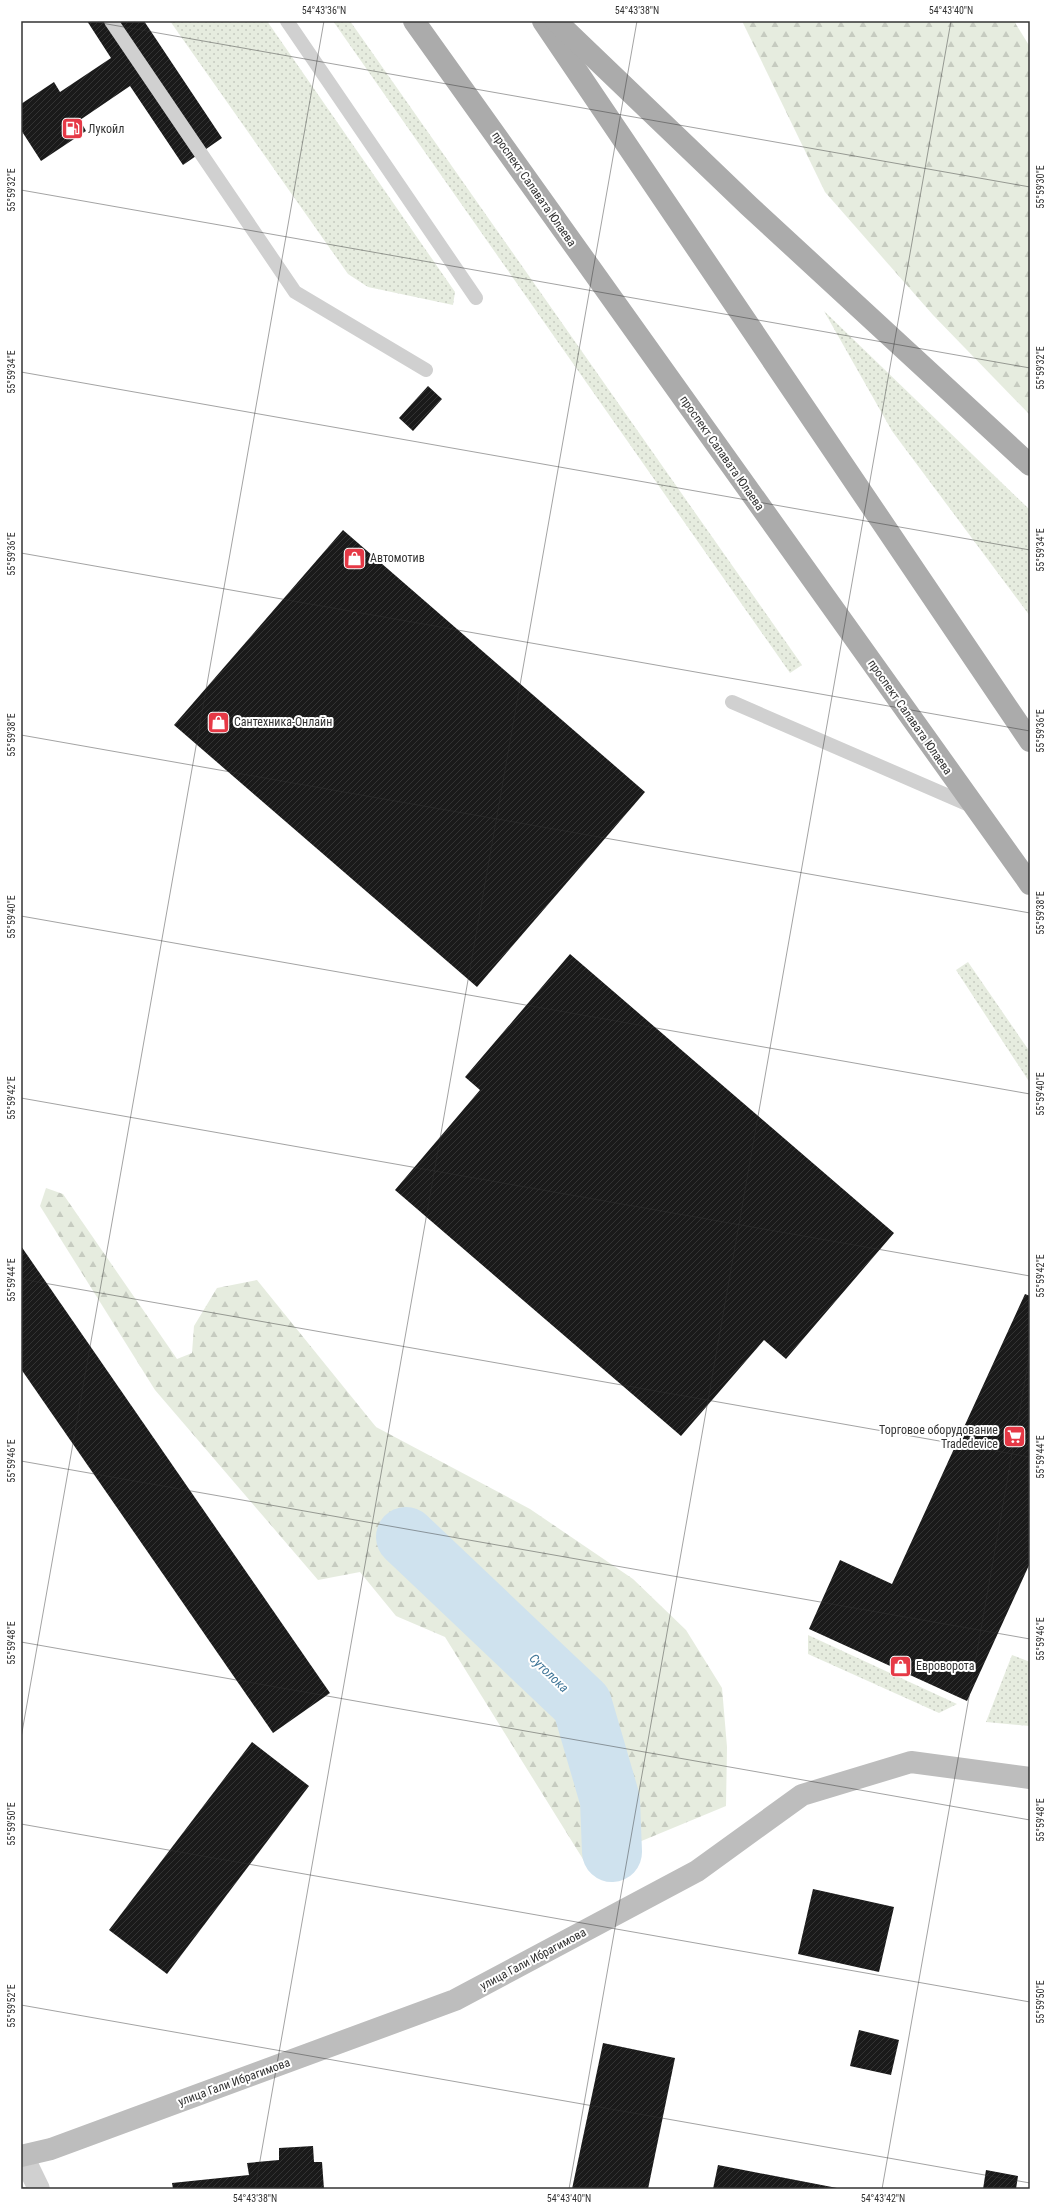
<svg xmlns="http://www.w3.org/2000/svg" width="1051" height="2210" viewBox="0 0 1051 2210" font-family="'Roboto Condensed',sans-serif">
<defs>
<pattern id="grass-dots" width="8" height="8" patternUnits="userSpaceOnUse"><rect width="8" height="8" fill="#e6ecdf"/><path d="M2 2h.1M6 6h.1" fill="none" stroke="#c6cbc0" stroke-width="1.8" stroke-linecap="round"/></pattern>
<pattern id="forest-firs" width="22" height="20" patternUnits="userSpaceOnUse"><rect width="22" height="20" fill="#e6ecdf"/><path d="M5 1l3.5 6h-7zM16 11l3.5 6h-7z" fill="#c6cbc0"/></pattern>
<pattern id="building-hatch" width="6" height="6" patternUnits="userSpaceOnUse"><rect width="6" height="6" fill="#1a1a1a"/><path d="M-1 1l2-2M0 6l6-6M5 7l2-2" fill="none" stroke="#333"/></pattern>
</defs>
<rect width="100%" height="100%" fill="#fff"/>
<g fill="url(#grass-dots)">
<polygon points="170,21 267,21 455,292 453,305 368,287 348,274"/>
<polygon points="333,21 350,21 802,665 790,673"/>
<polygon points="824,311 1030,510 1030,616 892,431"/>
<polygon points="968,962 1030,1052 1030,1083 956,970"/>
<polygon points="808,1635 957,1704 939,1713 808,1654"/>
<polygon points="1012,1655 1030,1662 1030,1726 986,1722"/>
</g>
<g fill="url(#forest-firs)">
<polygon points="742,21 1014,21 1030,47 1030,415 933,315 825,192"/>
<polygon points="46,1188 63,1194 177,1359 192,1353 194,1326 217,1288 257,1280 376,1427 530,1509 633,1579 686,1630 722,1688 727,1747 726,1806 586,1864 445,1637 396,1616 360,1572 318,1580 155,1390 40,1206"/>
</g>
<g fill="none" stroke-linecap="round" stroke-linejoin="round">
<polyline stroke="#cfe2ee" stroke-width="60" points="406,1537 582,1704 610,1800 612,1852"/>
</g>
<g fill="url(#building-hatch)">
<polygon points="87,21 144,21 222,138 183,165 130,86 80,120 86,131 41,161 21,130 21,104 54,82 60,92 111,58"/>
<polygon points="428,386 442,399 413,431 399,418"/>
<polygon points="343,530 645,792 477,987 174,725"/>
<polygon points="570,954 894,1233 786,1359 764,1340 681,1436 395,1190 480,1090 465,1077"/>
<polygon points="21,1246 330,1693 273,1733 21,1369"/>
<polygon points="1025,1294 1030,1296 1030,1563 967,1701 809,1629 840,1560 892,1584"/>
<polygon points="252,1742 309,1786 167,1974 109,1930"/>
<polygon points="813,1889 894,1907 879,1972 798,1954"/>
<polygon points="859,2030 899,2040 891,2075 850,2066"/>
<polygon points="603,2043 675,2058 648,2189 572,2189"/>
<polygon points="313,2146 314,2162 322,2162 324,2189 173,2189 172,2183 249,2175 247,2163 279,2160 279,2148"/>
<polygon points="718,2165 837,2188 837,2189 713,2189"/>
<polygon points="986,2170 1018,2176 1016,2189 983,2189"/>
</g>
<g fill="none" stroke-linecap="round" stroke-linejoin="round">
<g stroke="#d0d0d0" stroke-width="14">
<polyline points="111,21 295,292 426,370"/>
<polyline points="287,21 476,298"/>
<polyline points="732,702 974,807"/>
</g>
<polyline stroke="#d0d0d0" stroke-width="22" points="23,2156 39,2189"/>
<polyline stroke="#bdbdbd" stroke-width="22" points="21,2156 51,2149 455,2000 697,1871 802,1795 911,1762 1030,1778"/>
<g stroke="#ababab" stroke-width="22">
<polyline points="414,21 1030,884"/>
<polyline points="543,21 1030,741"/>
<polyline points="556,21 749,206 1030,465"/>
</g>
</g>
<path fill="none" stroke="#333" stroke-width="1" stroke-opacity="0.45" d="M90 21 1030 187M21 190 1030 368M21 372 1030 550M21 553 1030 731M21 735 1030 913M21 916 1030 1094M21 1098 1030 1276M21 1279 1030 1457M21 1461 1030 1639M21 1642 1030 1820M21 1738 324 21M21 1824 1030 2002M21 2005 1030 2183M21 2187 32 2189M255 2189 637 21M569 2189 951 21M882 2189 1030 1352"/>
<defs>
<symbol id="fuel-square" viewBox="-11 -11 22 22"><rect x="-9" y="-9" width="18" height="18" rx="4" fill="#e63946" stroke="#fff"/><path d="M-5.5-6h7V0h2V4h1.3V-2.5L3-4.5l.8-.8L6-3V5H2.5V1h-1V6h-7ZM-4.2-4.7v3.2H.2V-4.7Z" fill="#fff"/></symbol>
<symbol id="shop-square" viewBox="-11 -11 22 22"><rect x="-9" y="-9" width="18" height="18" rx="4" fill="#e63946" stroke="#fff"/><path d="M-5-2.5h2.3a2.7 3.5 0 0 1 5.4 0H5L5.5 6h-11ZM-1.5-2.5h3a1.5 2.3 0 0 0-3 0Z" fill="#fff"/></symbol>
<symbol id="supermarket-square" viewBox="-11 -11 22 22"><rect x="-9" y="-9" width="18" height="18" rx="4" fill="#e63946" stroke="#fff"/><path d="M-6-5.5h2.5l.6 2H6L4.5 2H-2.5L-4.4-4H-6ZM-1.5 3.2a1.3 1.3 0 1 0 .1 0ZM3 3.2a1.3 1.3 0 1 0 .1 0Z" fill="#fff"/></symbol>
</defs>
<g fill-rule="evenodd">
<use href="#fuel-square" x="60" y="116" width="25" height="25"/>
<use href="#shop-square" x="342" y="546" width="25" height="25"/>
<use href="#shop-square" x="206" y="710" width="25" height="25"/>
<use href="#supermarket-square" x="1002" y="1424" width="25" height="25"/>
<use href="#shop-square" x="888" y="1654" width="25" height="25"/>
</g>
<g text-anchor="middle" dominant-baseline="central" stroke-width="4" stroke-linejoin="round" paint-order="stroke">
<g font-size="12" fill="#333" stroke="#fff" text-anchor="start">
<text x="88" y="129">Лукойл</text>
<text x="370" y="558">Автомотив</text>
<text x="234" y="722">Сантехника-Онлайн</text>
<text x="998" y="1430" text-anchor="end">Торговое оборудование<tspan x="998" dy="14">Tradedevice</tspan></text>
<text x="916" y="1666">Евроворота</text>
</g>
<g font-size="12" fill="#333" stroke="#fff">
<text transform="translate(534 189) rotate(55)">проспект Салавата Юлаева</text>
<text transform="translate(722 453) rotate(55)">проспект Салавата Юлаева</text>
<text transform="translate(910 717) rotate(55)">проспект Салавата Юлаева</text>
<text transform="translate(533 1959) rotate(-28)">улица Гали Ибрагимова</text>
<text transform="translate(234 2082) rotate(-20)">улица Гали Ибрагимова</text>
</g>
<g font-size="13" font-style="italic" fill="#3f7597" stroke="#fff">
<text transform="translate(549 1673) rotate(44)">Сутолока</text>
</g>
</g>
<rect width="1051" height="2210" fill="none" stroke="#ffffff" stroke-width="44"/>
<rect x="22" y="22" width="1007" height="2166" fill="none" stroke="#333" stroke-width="1.5"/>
<g font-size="10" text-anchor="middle" fill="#333">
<text x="324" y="14">54°43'36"N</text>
<text x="637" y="14">54°43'38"N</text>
<text x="951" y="14">54°43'40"N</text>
<text transform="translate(1040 187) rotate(-90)" y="4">55°59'30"E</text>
<text transform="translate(11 190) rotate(-90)" y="4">55°59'32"E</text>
<text transform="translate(1040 368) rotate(-90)" y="4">55°59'32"E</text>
<text transform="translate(11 372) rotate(-90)" y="4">55°59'34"E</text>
<text transform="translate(1040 550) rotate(-90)" y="4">55°59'34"E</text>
<text transform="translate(11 554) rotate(-90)" y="4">55°59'36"E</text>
<text transform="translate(1040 731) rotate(-90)" y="4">55°59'36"E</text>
<text transform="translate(11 735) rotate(-90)" y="4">55°59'38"E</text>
<text transform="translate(1040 913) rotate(-90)" y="4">55°59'38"E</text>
<text transform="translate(11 917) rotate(-90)" y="4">55°59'40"E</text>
<text transform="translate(1040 1094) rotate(-90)" y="4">55°59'40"E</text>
<text transform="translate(11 1098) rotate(-90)" y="4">55°59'42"E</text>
<text transform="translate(1040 1276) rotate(-90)" y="4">55°59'42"E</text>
<text transform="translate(11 1280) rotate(-90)" y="4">55°59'44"E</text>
<text transform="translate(1040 1457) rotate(-90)" y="4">55°59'44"E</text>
<text transform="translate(11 1461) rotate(-90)" y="4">55°59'46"E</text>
<text transform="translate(1040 1639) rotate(-90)" y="4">55°59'46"E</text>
<text transform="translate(11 1643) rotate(-90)" y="4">55°59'48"E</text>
<text transform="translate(1040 1820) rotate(-90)" y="4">55°59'48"E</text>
<text transform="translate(11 1824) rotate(-90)" y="4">55°59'50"E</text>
<text transform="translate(1040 2002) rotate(-90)" y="4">55°59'50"E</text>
<text transform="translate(11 2006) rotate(-90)" y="4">55°59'52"E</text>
<text x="255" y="2202">54°43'38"N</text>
<text x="569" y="2202">54°43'40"N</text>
<text x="883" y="2202">54°43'42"N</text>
</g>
</svg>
